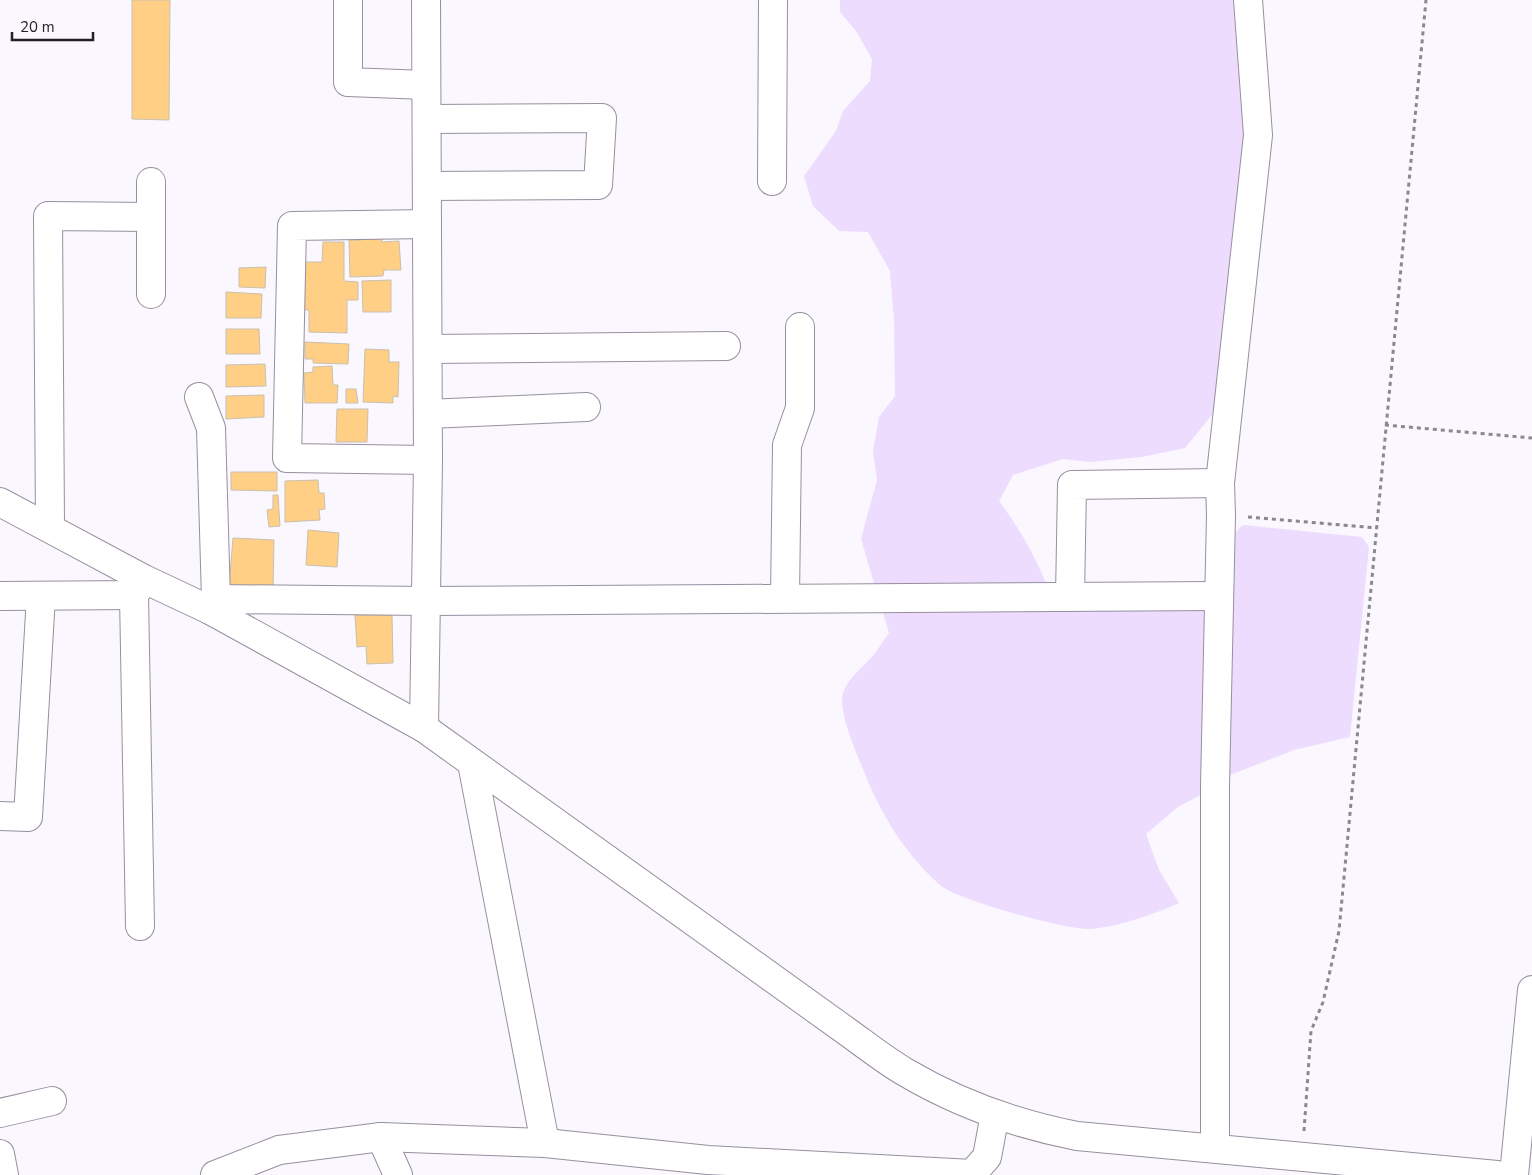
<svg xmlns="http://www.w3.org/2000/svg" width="1532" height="1175" viewBox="0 0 1532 1175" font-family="'Nunito Sans',sans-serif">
<rect width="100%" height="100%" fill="#faf7fe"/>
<g fill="#eddcfe">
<path d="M840 0H1234L1244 134 1216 410 1185 448 1142 457 1090 462 1063 459 1013 475 999 501C1023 533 1040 565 1053 602H1209L1215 787 1178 807 1146 834 1159 870 1179 903C1152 915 1123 925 1092 929 1070 931 956 900 940 885 905 854 880 813 863 769 856 752 838 711 843 693 848 678 861 669 871 658 878 650 883 641 889 633L861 539 877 480 873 451 879 417 895 396 894 321 890 271 868 232 839 231 813 206 804 176 836 131 843 111 870 81 872 59 856 31 840 12Z"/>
<polygon points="1243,525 1362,537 1369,547 1350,737 1294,750 1225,777 1225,542"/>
</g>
<g fill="#fecf85" stroke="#cabfb0">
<polygon points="132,0 170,0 169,120 132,119"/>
<polygon points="362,235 382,236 382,242 399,241 401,270 384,270 383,276 350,277 349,240 362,240"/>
<polygon points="323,242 344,242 344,281 358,282 358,300 347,300 347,333 309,332 309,310 301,310 300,262 322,262"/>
<polygon points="266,267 265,288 239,287 239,268"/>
<polygon points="391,280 391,312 363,312 362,281"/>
<polygon points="226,292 262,294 261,318 226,318"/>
<polygon points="226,329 259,329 260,354 226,354"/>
<polygon points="305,342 349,344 348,364 313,363 313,359 305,359"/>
<polygon points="365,349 389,350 389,362 399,362 398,397 393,396 393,403 363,402"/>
<polygon points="265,364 266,386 226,387 226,365"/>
<polygon points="332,366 333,385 338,385 337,403 305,403 304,373 313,372 313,367"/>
<polygon points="346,389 356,389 358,403 346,403"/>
<polygon points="264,395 264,417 226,419 226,396"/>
<polygon points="337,409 368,409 367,442 336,442"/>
<polygon points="231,472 277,472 277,491 231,490"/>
<polygon points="318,480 319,493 324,493 325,509 319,510 320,520 285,522 285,481"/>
<polygon points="273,495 278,495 280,526 269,527 267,510 273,509"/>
<polygon points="308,530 339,533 337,567 306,565"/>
<polygon points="233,538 274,540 273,588 229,587"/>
<polygon points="355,615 392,615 393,663 367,664 366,646 357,647"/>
</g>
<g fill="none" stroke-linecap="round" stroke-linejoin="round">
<defs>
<g id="minor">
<polyline points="348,0 348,82 426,85"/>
<polyline points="427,119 602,118 598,185 427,186"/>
<polyline points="772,181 773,0"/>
<polyline points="427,224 292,226 287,458 428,460"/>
<polyline points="151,294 151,182"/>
<polyline points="428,349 726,346"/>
<polyline points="199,397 211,428 216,599"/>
<polyline points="428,414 586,407"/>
<path d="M0 502 144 579 210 610 424 728 849 1033C867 1046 886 1061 905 1072 959 1104 1016 1124 1077 1136L1497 1175"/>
<polyline points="50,528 48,216 151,217"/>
<polyline points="134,595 140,926"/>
<polyline points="0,596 134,595 144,580"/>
<polyline points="1070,597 1072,485 1220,483"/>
<polyline points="785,598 787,445 800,408 800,327"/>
<polyline points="210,610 216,599 428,601 1218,596"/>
<polyline points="424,728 428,460 426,0"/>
<polyline points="472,763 545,1143"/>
<polyline points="0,816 28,817 41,596"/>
<polyline points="0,1113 52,1101"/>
<polyline points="381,1137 398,1175"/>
<polyline points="1215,1147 1215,787 1221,515 1220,483 1258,135 1248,0"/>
<polyline points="0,1154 4,1175"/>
<polyline points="215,1175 279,1150 381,1137 545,1143 708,1160 972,1174 987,1157 995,1114"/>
<polyline points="1514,1175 1532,990"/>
</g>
</defs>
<use href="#minor" stroke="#978f9f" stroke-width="30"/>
<g stroke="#8a878e" stroke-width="3" stroke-dasharray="4 4" stroke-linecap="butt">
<polyline points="1385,425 1532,438"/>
<polyline points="1248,517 1377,528"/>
<polyline points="1304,1131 1311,1031 1323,1002 1339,931 1426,0"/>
</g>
<use href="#minor" stroke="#fff" stroke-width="28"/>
</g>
<path d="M12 32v8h81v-8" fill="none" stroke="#221f25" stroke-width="2.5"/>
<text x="20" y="32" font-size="15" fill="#221f25" stroke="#faf7fe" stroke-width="4" paint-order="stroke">20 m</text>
</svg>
